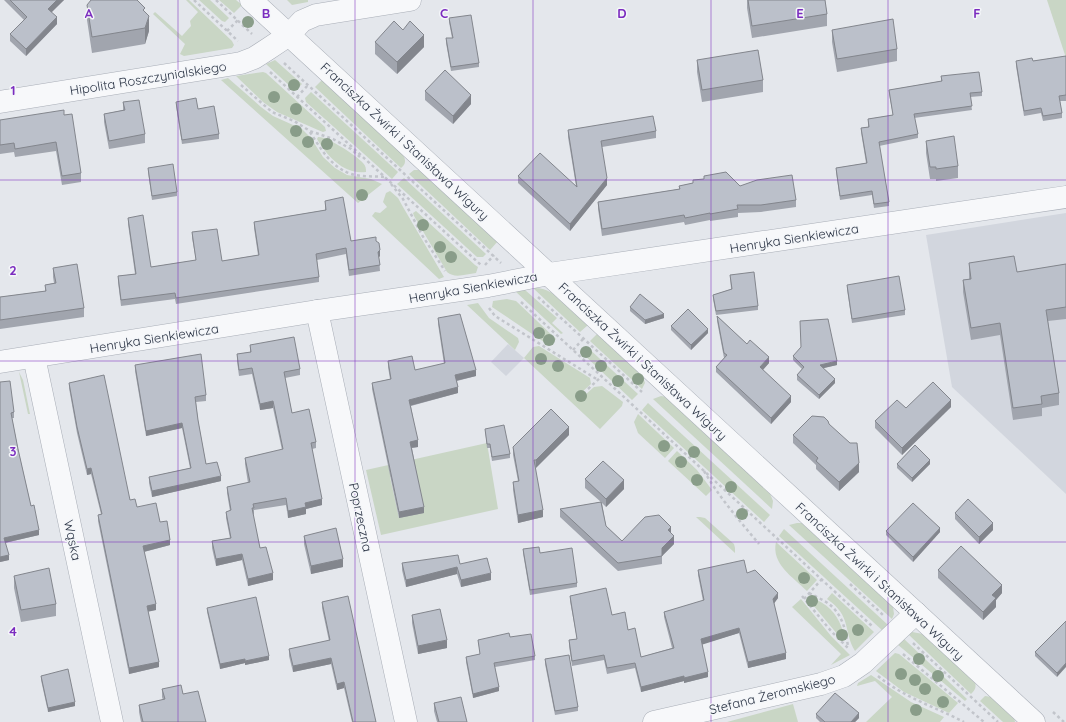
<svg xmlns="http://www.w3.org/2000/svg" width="1066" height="722" viewBox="0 0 1066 722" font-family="Quicksand,sans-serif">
<rect width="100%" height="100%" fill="#e4e7ec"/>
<g fill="#d2d6de">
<polygon points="1066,213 1066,494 952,387 926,235"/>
<polygon points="508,344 524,358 506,376 491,362"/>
</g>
<g fill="#c9d6c5" fill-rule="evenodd">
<polygon points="186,0 189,0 232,41 234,45 232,48 184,56 180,54 185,44 153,14 155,12 182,36 191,26 190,21 198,12"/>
<polygon points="199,0 210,0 229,18 225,22 222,21"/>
<polygon points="219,0 236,0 242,5 234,13"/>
<polygon points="287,0 308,0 308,2 292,5"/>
<polygon points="1047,0 1066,0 1066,58"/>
<polygon points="275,60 302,84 297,89 293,89 266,64"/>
<polygon points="263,72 266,73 325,127 326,131 323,132 318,130 277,112 263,102 236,76"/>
<polygon points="228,78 261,107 273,116 302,129 311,138 323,157 335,168 347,175 371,179 382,184 358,203 221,80"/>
<path d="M322 80 403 155C406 160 406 164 401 168L315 87Z"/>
<polygon points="311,92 398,172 392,179 306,102 305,98"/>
<path d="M318 137C327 136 357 156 363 163 366 166 366 169 366 172 344 175 327 156 317 139Z"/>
<polygon points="414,170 418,170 422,171 498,241 490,250 409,174"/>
<polygon points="404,178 486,254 483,257 477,257 397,184"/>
<polygon points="390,191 398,198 403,207 444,277 439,279 372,216 375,212 380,213 387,207 383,202 386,193"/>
<path d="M416 211 475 265 478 267 476 273C466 274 455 279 447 272L414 216 413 213Z"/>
<path d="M533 288C554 286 574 311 588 325L580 332Z"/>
<polygon points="525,290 557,318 552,323 563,333 561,334 515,291"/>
<polygon points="507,299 516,301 556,339 550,346 492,307 493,301"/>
<polygon points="478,303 489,318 518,338 519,342 515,350 467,305"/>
<polygon points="598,333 642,374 645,383 642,389 590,341"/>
<polygon points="539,346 590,378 591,384 582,392 585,395 594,387 602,386 623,402 622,406 600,429 524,358 533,347"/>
<polygon points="586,346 638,394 632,400 582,353 582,350"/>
<polygon points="19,372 23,380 30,414 28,414"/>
<polygon points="661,396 667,397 769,491 773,501 772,509 653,399"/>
<polygon points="648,403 770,515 764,522 642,410"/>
<polygon points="638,414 674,448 665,458 638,433 634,422"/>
<path d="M487 443 498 509 381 535 366 470ZM415 472 399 518 390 477Z"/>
<polygon points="677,451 697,470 712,490 706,496 668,461"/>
<polygon points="696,517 700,517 705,518 734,544 735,548 735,553"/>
<polygon points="797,523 802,523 893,607 894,614 892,619 789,525"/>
<polygon points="784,529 888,625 883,631 779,536"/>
<path d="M776 542 817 580 807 591C793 577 771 564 776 542Z"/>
<path d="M832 593 874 632 855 651C843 631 852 616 827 599Z"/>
<polygon points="801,599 831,636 850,655 831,665 841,654 792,607"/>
<path d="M817 600C831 607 839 617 843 632L838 635 813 605Z"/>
<path d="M912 632 923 634 975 681C976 687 976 689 971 694L908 634Z"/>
<polygon points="903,638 967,699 965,701 897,644"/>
<polygon points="895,653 899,654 958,703 949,713 904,692 876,671"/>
<polygon points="871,675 911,702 944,717 940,722 866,722 892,697 875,681 857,686 858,683"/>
<polygon points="985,696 992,697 1014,717 1015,722 1003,722 980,701"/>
<polygon points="793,704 798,722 727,722"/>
</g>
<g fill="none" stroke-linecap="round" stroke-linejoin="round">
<defs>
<g id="minor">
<polyline points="251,0 1034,722"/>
<polyline points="0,102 241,63 254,58 268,49 289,35 302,21 316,15 410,0"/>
<polyline points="317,311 406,722"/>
<polyline points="34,357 112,722"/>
<polyline points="0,362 317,311 488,286 549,274 1066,197"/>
<polyline points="654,722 821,684 844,676 863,663 916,613"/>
</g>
</defs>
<use href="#minor" stroke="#a9aeb7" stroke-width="23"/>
<g stroke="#c2c5cb" stroke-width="2.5" stroke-dasharray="3 3" stroke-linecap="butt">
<polyline points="194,0 238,41"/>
<polyline points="216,0 252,34"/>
<polyline points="227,31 238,20"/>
<polyline points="284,63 501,263"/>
<polyline points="270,72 482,266"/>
<polyline points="241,85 272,112 294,121 310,131 333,139 351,149 360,157"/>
<polyline points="297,97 309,84"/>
<path d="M310 132C321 149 331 167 351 174 361 177 375 176 385 177"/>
<polyline points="391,184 403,199 422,235 445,271"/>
<polyline points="485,265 494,255"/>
<polyline points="538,297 642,392"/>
<polyline points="521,302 872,626"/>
<polyline points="489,308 495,316 598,380"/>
<polyline points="573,350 583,339"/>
<polyline points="588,389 602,376"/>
<path d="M704 471C719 497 739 520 759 544"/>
<polyline points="850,584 883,615"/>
<path d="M809 593C815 596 821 599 826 602 842 612 846 630 848 647"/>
<polyline points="802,596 831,631 848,648"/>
<polyline points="804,599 822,579"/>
<polyline points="913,643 998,722"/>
<polyline points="903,654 984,722"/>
<path d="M878 676C903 697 935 707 964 722"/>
<polyline points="1053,712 1064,722"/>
</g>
<use href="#minor" stroke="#f7f8fa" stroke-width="22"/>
</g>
<g fill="#899d89">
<circle cx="248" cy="22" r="6"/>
<circle cx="294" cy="85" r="6"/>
<circle cx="274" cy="97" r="6"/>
<circle cx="296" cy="109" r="6"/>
<circle cx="296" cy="131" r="6"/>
<circle cx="308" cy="142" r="6"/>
<circle cx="327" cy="144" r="6"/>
<circle cx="362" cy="195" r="6"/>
<circle cx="423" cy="225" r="6"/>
<circle cx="440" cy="247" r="6"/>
<circle cx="451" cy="257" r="6"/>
<circle cx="539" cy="333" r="6"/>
<circle cx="549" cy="340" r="6"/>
<circle cx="586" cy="352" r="6"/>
<circle cx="541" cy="359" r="6"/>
<circle cx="558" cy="366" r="6"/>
<circle cx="601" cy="366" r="6"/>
<circle cx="638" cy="379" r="6"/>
<circle cx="618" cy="381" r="6"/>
<circle cx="581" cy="396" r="6"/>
<circle cx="664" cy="446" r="6"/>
<circle cx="694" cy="452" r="6"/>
<circle cx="681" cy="462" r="6"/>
<circle cx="697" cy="480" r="6"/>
<circle cx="731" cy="487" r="6"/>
<circle cx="742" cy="514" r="6"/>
<circle cx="804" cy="578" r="6"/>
<circle cx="812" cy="601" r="6"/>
<circle cx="858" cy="630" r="6"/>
<circle cx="842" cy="635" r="6"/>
<circle cx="919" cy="659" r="6"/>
<circle cx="901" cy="674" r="6"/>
<circle cx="938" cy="676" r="6"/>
<circle cx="915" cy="680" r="6"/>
<circle cx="925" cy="689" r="6"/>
<circle cx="943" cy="702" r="6"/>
<circle cx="916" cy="710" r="6"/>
</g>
<g fill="#a1a5ae">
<polygon points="4,0 64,0 51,12 57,24 26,56 10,41 10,34 24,20"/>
<polygon points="747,0 825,0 827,14 827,26 752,38 747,8"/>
<polygon points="87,5 145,12 149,31 145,44 92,53 87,20"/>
<polygon points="449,18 479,63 479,67 451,71 446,43 446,38 452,38 449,22"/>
<polygon points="403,30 424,47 397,74 375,54 375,42"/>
<polygon points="832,30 897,49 897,61 837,72 832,42"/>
<polygon points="1066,56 1066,101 1060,101 1062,113 1062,118 1043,121 1041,113 1024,116 1016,66 1016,61 1033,61"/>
<polygon points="697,60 763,80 763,92 702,102 697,72"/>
<polygon points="941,76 982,92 982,96 970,97 972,110 914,118 918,134 918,138 879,146 889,202 889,206 874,208 872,195 840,200 836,172 836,168 866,163 861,132 861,128 868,127 868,119 893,115 889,94 889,90 941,81"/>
<polygon points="425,91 471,104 453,124 425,100"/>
<polygon points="123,102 145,134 145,143 109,149 104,122 104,114 123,110"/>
<polygon points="176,102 198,109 219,134 219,139 182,144 176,106"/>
<polygon points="64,115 81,173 81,182 62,185 56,151 15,157 14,152 0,154 0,120"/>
<polygon points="568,130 656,131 656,138 602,147 607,185 570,231 518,183 518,176 576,186 568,137"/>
<polygon points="926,141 958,166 958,178 936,181 936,179 930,179 926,153"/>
<polygon points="148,168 177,192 177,196 152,200 148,172"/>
<polygon points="704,176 740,186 796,200 796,207 761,212 738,213 738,217 710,221 710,220 685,225 684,222 602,236 598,209 598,202 679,189 679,186 693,183 693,180 704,179"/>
<polygon points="325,201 351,241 376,241 380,256 379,257 380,271 349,276 346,254 317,260 319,277 319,282 176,304 175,299 121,306 118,282 118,276 135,274 128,224 128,218 151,267 196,260 192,238 192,232 222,261 258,255 254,228 254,222 325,210"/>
<polygon points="969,263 1017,272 1066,264 1066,319 1048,321 1059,393 1059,405 1042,408 1042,416 1013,420 1000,335 971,340 963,292 963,280 969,279"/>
<polygon points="53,268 84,308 84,317 0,329 0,297 45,291 45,285 54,283 53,277"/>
<polygon points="730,275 758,306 758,310 716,315 713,299 713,295 731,289"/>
<polygon points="847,285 905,310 905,315 852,323 847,289"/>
<polygon points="630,307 664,318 645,324 630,311"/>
<polygon points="717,316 747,344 769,363 763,370 791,402 771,424 716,372 716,367 724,358 717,321"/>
<polygon points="438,318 476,376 457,381 458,393 411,406 418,447 412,448 424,513 399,518 372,389 372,383 390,379 388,367 388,361 415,370 444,364 438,324"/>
<polygon points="671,326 708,333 691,350 671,330"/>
<polygon points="250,345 300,369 300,375 285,378 292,413 316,442 316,448 312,449 322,505 306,509 306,514 288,518 286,505 254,510 254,514 253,515 260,548 273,580 248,586 242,560 216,566 212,548 212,541 230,538 226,518 226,512 230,511 227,493 227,487 248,483 245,464 245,458 282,450 273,408 260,410 252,374 239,376 237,361 237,354 250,352"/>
<polygon points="793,356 837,365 823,368 835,383 819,399 797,380 797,375 802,369 793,360"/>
<polygon points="135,365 206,395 206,401 196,402 198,420 206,464 221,481 152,497 149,483 149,477 190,468 182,428 146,436 135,371"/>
<polygon points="0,382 14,412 14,418 12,418 18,449 31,506 39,535 5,543 9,560 0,562"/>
<polygon points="69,383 130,500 137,507 160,522 170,545 144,552 156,610 148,611 159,667 129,674 98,521 98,515 101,514 91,474 87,475 77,433 69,388"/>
<polygon points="951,407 902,455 875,428 875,421 906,408"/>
<polygon points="829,424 859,472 839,491 816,469 816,465 793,443 793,435"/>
<polygon points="485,429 510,454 510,458 492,461 490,448 487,448"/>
<polygon points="569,435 535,468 543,517 518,523 513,490 513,482 518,481 513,455 513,447"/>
<polygon points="897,464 930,464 912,482 897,468"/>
<polygon points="585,479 624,489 606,507 602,503 606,526 622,541 671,533 674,544 662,556 662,564 618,571 560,517 560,509 601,502 585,488"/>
<polygon points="955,513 993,530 979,544 955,519"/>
<polygon points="886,531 940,532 913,562 886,535"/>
<polygon points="304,536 343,567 311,574 304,544"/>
<polygon points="523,549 540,553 577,583 577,587 530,595 523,553"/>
<polygon points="402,563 460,564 491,580 461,587 457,574 406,587 402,570"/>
<polygon points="698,570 747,573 778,598 774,603 786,659 748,668 739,633 702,644 708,677 684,683 684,681 641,692 635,668 607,674 604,660 572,666 569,646 569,640 577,639 570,601 570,596 612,615 628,630 641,657 672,648 664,617 664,612 703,601 698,575"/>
<polygon points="938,570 1002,593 996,600 996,607 983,620 938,578"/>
<polygon points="14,576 56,604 56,616 21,622 14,588"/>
<polygon points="322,602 376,722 352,722 344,688 337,690 331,664 293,672 289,656 289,649 329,641 322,608"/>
<polygon points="207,608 269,660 245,665 245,663 220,669 207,612"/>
<polygon points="412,615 447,648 418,654 412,623"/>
<polygon points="1066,621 1057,677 1035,656 1035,652"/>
<polygon points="510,637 535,656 535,660 495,667 499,691 473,698 466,662 466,657 480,654 478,640"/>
<polygon points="545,659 578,707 578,711 555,715 545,664"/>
<polygon points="41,676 75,706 48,712 41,680"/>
<polygon points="162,689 183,694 206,722 141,722 139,712 139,705 163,700 162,697"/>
<polygon points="434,703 467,722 437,722 434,711"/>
<polygon points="816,714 859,718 855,722 820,722 816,718"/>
</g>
<g fill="#83868d">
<polygon points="57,0 64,0 48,16 48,9"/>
<polygon points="149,16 149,31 145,44 145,28"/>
<polygon points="57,17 57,24 26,56 26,49"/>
<polygon points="424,35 424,47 397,74 397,62"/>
<polygon points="471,95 471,104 453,124 453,116"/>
<polygon points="607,178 607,185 570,231 570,224"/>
<polygon points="380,250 380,256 378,258 378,252"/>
<polygon points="664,314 664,318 645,324 645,320"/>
<polygon points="708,329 708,333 691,350 691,345"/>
<polygon points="769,357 769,363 760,373 760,367"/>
<polygon points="837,361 837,365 820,369 820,365"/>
<polygon points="476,370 476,376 455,381 455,375"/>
<polygon points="835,379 835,383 819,399 819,395"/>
<polygon points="458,387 458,393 409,406 409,400"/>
<polygon points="791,396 791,402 771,424 771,418"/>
<polygon points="951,400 951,407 902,455 902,448"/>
<polygon points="273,401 273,408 260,410 260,404"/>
<polygon points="182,423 182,428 146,436 146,431"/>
<polygon points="569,427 569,435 536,468 536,460"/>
<polygon points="418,440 418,447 410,448 410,442"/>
<polygon points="930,460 930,464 912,482 912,478"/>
<polygon points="859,463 859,472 839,491 839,482"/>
<polygon points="91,468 91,474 87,475 87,469"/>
<polygon points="221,476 221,481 152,497 152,491"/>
<polygon points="624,480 624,489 606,507 606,499"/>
<polygon points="322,499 322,505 306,509 306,514 288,518 288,511 305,503"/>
<polygon points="424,507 424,513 399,518 399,512"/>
<polygon points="543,510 543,517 518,523 518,515"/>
<polygon points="993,523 993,530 979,544 979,537"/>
<polygon points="671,527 671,535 668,530"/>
<polygon points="940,528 940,532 913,562 913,557"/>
<polygon points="39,530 39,535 4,543 4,538"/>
<polygon points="674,536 674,544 662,556 662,564 662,548"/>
<polygon points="170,540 170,545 143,552 143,546"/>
<polygon points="242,554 242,560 216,566 216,559"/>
<polygon points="9,555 9,560 0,562 0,557"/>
<polygon points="343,559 343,567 311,574 311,566"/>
<polygon points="457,567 457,574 406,587 406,580"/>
<polygon points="273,573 273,580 248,586 248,579"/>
<polygon points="491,573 491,580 461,587 461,580"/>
<polygon points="1002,585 1002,593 996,600 996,607 983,620 983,612 992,595"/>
<polygon points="778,593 778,598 773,605 773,599"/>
<polygon points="156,604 156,610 147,612 147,606"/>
<polygon points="739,628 739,633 701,645 701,639"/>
<polygon points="447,640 447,648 418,654 418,646"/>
<polygon points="786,653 786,659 748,668 748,662"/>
<polygon points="269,656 269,660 245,665 245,661"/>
<polygon points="331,658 331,664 293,672 293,666"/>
<polygon points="245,659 245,663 220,669 220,664"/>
<polygon points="159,662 159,667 129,674 129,668"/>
<polygon points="1066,663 1066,667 1057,677 1057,673"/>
<polygon points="708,672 708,677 684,683 684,678"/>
<polygon points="684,676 684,681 641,692 641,687"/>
<polygon points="344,682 344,688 337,690 337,684"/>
<polygon points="499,687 499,691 473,698 473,694"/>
<polygon points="75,702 75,706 48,712 48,708"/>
<polygon points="859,713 859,718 855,722 851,722"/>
</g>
<g fill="#bbc0ca" stroke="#83868d">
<polygon points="10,0 57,0 48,9 57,17 26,49 10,34 27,17"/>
<polygon points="91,0 137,0 145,8 143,10 149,16 145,28 92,37 87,5"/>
<polygon points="748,0 825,0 827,14 752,26"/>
<polygon points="471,15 479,63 451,67 446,38 453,38 449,18"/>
<polygon points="893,19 897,49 837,59 832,30"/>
<polygon points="394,21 403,30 410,21 424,35 397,62 375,42"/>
<polygon points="758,50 763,80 702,90 697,60"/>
<polygon points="1066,56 1066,95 1059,96 1062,113 1043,116 1041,108 1024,111 1016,61 1032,58 1033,61"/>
<polygon points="445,70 471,95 453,116 425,91"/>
<polygon points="979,72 982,92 970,93 972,106 914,114 918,134 879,142 889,202 874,204 872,191 840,196 836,168 867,163 861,128 869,127 868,119 893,115 889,90 942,81 941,76"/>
<polygon points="196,98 198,109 214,106 219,134 182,140 176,102"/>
<polygon points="139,100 145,134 109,141 104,114 125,110 123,102"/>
<polygon points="64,110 64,115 72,114 81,173 62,176 56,142 15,149 14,143 0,145 0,120"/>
<polygon points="653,116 656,131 601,141 607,178 570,224 518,176 540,153 577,187 568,130"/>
<polygon points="954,136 958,166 936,169 936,167 930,167 926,141"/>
<polygon points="173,164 177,192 152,196 148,168"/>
<polygon points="726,172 740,186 757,180 792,175 796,200 761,205 737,205 738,209 710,214 710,213 685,218 684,215 602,229 598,202 680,189 679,186 693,183 693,180 704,179 704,176"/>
<polygon points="343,197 351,241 376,237 376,241 379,243 380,250 378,252 380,265 349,270 346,248 316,254 319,277 176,298 175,293 121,300 118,276 136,274 128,218 143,215 151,267 196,260 192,232 217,229 222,261 259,255 254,222 326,210 325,201"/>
<polygon points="1014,256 1017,272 1066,264 1066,307 1046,310 1059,393 1041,396 1042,404 1013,408 1000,323 971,328 963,280 971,279 969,263"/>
<polygon points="77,264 84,308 0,320 0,297 46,291 45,285 56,283 53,268"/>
<polygon points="754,272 758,306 716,311 713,295 732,289 730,275"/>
<polygon points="899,276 905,310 852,319 847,285"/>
<polygon points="640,294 664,314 645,320 630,307"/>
<polygon points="688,309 708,329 691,345 671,326"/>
<polygon points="460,314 476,370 455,375 458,387 409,400 418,440 410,442 424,507 399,512 372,383 391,379 388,361 412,356 415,370 445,363 438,318"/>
<polygon points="717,316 747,344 750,340 769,357 760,367 791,396 771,418 716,367 727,355 724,353"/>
<polygon points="828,319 837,361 820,365 835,379 819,395 797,375 804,367 793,356 801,347 800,321"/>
<polygon points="294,337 300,369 284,372 292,413 309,409 316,442 311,443 322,499 305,503 306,507 288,511 286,498 253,504 254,508 252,508 260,548 266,547 273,573 248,579 242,554 216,559 212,541 231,538 226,512 231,510 227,487 250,482 245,458 283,449 273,401 260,404 252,368 239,370 237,354 251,352 250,345"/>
<polygon points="201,354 206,395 195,397 198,420 206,464 217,462 221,476 152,491 149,477 191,468 182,423 146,431 135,365"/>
<polygon points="104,375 130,500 135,499 137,507 156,503 160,522 167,521 170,540 143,546 156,604 147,606 159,662 129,668 98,515 102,514 91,468 87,469 77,427 69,383"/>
<polygon points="10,381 14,412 11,413 18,449 31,506 34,505 39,530 4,538 9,555 0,557 0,382"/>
<polygon points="933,382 951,400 902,448 875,421 897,400 906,408"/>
<polygon points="551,409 569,427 536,460 534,460 543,510 518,515 513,482 519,481 513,447"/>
<polygon points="812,416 824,417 828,421 829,424 850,443 857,443 859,463 839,482 816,461 818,458 793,435"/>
<polygon points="504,425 510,454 492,457 490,444 487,444 485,429"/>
<polygon points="915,445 930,460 912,478 897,464"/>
<polygon points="603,461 624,480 606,499 585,479"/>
<polygon points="968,499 993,523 979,537 955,513"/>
<polygon points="601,502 606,526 622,541 645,517 659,515 671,527 668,530 674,536 662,548 662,556 618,563 560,509"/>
<polygon points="913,503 940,528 913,557 886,531"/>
<polygon points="336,528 343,559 311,566 304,536"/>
<polygon points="961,546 1002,585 992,595 996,598 983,612 938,570"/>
<polygon points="539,547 540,553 572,548 577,583 530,590 523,549"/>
<polygon points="458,555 460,564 487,558 491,573 461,580 457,567 406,580 402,563"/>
<polygon points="744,560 747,573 755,570 778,593 773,599 786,653 748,662 739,628 701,639 708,672 684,678 684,676 641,687 635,663 607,668 604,655 572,661 569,640 577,639 570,596 606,588 612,615 625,612 628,630 635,628 641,657 674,648 664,612 704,600 698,570"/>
<polygon points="49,568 56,604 21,610 14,576"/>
<polygon points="348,596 376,722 353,722 344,682 337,684 331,658 293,666 289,649 330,640 322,602"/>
<polygon points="256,597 269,656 245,661 245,659 220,664 207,608"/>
<polygon points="440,609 447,640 418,646 412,615"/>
<polygon points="1066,621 1066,663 1057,673 1035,652"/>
<polygon points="509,633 510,637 531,634 535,656 494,663 499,687 473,694 466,657 480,654 478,640"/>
<polygon points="569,655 578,707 555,711 545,659"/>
<polygon points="68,669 75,702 48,708 41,676"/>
<polygon points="181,685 183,694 198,691 206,722 143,722 139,705 165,699 162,689"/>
<polygon points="835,693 859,713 851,722 825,722 816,714"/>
<polygon points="461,697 467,722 439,722 434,703"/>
</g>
<path fill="none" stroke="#7b2cbf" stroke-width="1" stroke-opacity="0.55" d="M178 0V722M355 0V722M533 0V722M711 0V722M888 0V722M0 180H1066M0 361H1066M0 542H1066"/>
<g text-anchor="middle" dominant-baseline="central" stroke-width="3" stroke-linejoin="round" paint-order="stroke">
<g font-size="13" fill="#2b3445" stroke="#f4f6f9">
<text transform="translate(148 78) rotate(-9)">Hipolita Roszczynialskiego</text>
<text transform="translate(405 141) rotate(43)">Franciszka Żwirki i Stanisława Wigury</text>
<text transform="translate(794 238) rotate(-9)">Henryka Sienkiewicza</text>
<text transform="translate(473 287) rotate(-10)">Henryka Sienkiewicza</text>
<text transform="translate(154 338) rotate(-9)">Henryka Sienkiewicza</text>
<text transform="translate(643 361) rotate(43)">Franciszka Żwirki i Stanisława Wigury</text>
<text transform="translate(361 517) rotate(78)">Poprzeczna</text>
<text transform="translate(73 540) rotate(78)">Wąska</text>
<text transform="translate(880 581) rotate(43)">Franciszka Żwirki i Stanisława Wigury</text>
<text transform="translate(772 694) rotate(-14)">Stefana Żeromskiego</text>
</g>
</g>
<g font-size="13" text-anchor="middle" font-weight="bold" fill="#7b2cbf" stroke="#f4f6f9" stroke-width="3" stroke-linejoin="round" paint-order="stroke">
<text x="89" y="18">A</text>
<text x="266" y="18">B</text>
<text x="444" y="18">C</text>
<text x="622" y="18">D</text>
<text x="800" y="18">E</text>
<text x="977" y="18">F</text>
<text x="13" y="95">1</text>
<text x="13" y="275">2</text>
<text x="13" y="456">3</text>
<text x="13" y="636">4</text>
</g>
</svg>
